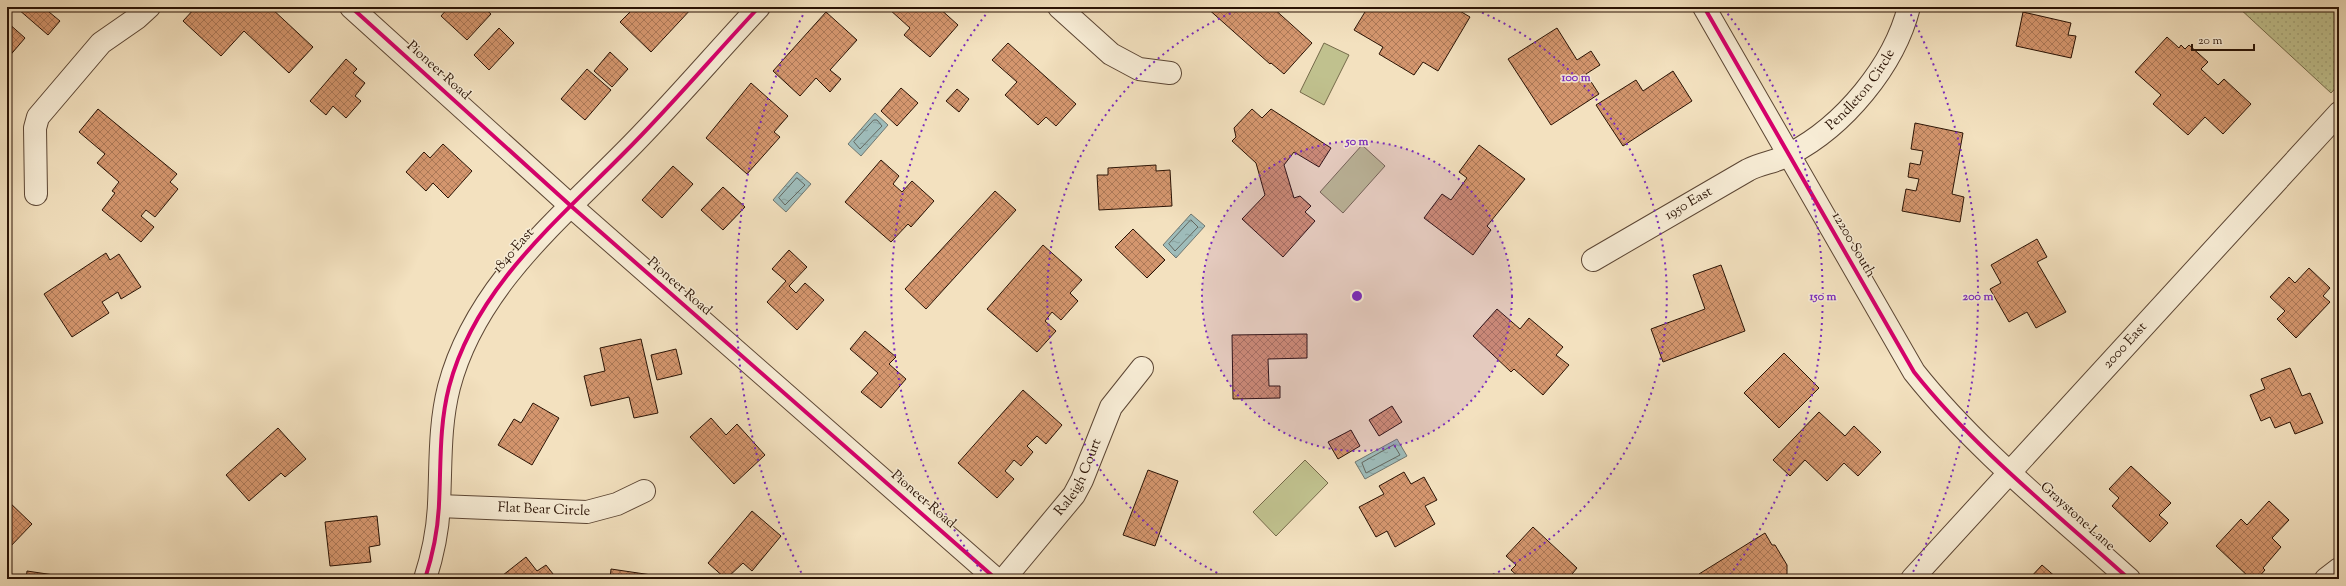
<svg xmlns="http://www.w3.org/2000/svg" width="2346" height="586" viewBox="0 0 2346 586" font-family="'Sorts Mill Goudy',serif">
<defs>
<pattern id="grass-dots" width="8" height="8" patternUnits="userSpaceOnUse"><rect width="8" height="8" fill="#c0c18e"/><path d="M2 2h.1M6 6h.1" fill="none" stroke="#a5a579" stroke-width="1.8" stroke-linecap="round"/></pattern>
<pattern id="water-ripples" width="26" height="14" patternUnits="userSpaceOnUse"><rect width="26" height="14" fill="#9ebcba"/><path d="M2 4q2-2 4 0t4 0M15 11q2-2 4 0t4 0" fill="none" stroke="#88a19e"/></pattern>
<pattern id="building-cross-hatch" width="8" height="8" patternUnits="userSpaceOnUse"><rect width="8" height="8" fill="#d4966e"/><path d="M0 0l8 8M0 8l8-8" fill="none" stroke="#ac7958"/></pattern>
</defs>
<rect width="100%" height="100%" fill="#f3e1bf"/>
<filter id="stains"><feTurbulence type="fractalNoise" baseFrequency=".005" numOctaves="4"/><feColorMatrix values="0 0 0 0 .2 0 0 0 0 .09 0 0 0 0 .02 0 0 0 .5 -.17"/></filter>
<radialGradient id="worn" r=".72"><stop offset=".6" stop-color="#630" stop-opacity="0"/><stop offset="1" stop-color="#630" stop-opacity=".3"/></radialGradient>
<polygon fill="url(#grass-dots)" stroke="#756a4a" points="2238,7 2339,7 2339,84 2331,93"/>
<g fill="#c0c18e" stroke="#756a4a">
<polygon points="1324,43 1349,55 1324,105 1300,92"/>
<polygon points="1362,145 1385,166 1343,213 1320,192"/>
<polygon points="1305,460 1328,483 1276,536 1253,512"/>
</g>
<g fill="url(#water-ripples)" stroke="#707872">
<polygon points="875,113 888,125 861,156 848,144"/>
<polygon points="797,172 811,184 786,212 773,200"/>
<polygon points="1191,214 1205,226 1176,258 1163,245"/>
<polygon points="1397,439 1407,456 1365,479 1355,462"/>
</g>
<g fill="none" stroke-linecap="round" stroke-linejoin="round">
<g stroke="#646860" stroke-width="1">
<polygon points="874,120 877,120 882,126 860,149 854,142"/>
<polygon points="797,178 805,185 785,205 779,198"/>
<polygon points="1191,220 1198,227 1175,251 1169,244"/>
<polygon points="1394,445 1400,455 1366,473 1362,463"/>
</g>
</g>
<g fill="url(#building-cross-hatch)" stroke="#2a1305">
<polygon points="19,7 43,7 60,21 48,35 18,9"/>
<polygon points="196,7 270,7 313,47 289,73 244,31 221,56 183,21"/>
<polygon points="449,7 483,7 491,14 467,40 441,16"/>
<polygon points="635,7 693,7 651,52 620,22"/>
<polygon points="891,7 938,7 958,25 930,57 904,35 910,28 889,9"/>
<polygon points="1206,7 1272,7 1312,43 1284,74 1271,63 1270,64"/>
<polygon points="1368,7 1453,7 1470,17 1438,71 1423,62 1414,75 1379,54 1383,47 1354,30"/>
<polygon points="826,12 857,40 830,70 841,79 830,92 816,78 800,96 773,71"/>
<polygon points="2023,12 2071,23 2068,35 2076,36 2071,58 2016,46"/>
<polygon points="7,22 25,38 7,59"/>
<polygon points="499,28 514,43 489,70 474,55"/>
<polygon points="1557,28 1577,60 1591,51 1600,65 1586,74 1599,94 1551,125 1508,59"/>
<polygon points="2167,37 2179,48 2181,45 2185,49 2189,45 2208,62 2201,69 2218,85 2224,79 2251,104 2223,134 2205,117 2188,135 2153,104 2161,95 2135,72"/>
<polygon points="1008,43 1076,104 1056,126 1046,117 1038,125 1005,95 1017,82 992,60"/>
<polygon points="610,52 628,69 612,87 594,71"/>
<polygon points="346,59 357,69 353,73 365,83 355,96 361,101 346,118 333,106 326,115 310,101"/>
<polygon points="587,69 611,90 585,120 561,99"/>
<polygon points="1673,71 1692,101 1623,146 1596,105 1636,80 1643,91"/>
<polygon points="751,83 788,116 774,132 780,137 747,174 706,138"/>
<polygon points="901,88 918,103 897,126 881,111"/>
<polygon points="957,89 969,99 959,112 946,101"/>
<polygon points="98,109 177,174 170,182 178,189 155,217 146,210 141,216 154,227 141,242 102,210 115,193 112,191 119,182 97,163 105,154 79,132"/>
<polygon points="1252,109 1262,118 1271,109 1331,148 1319,167 1294,152 1284,165 1294,198 1300,196 1311,206 1305,212 1315,221 1283,257 1242,219 1265,195 1256,163 1232,141 1236,137 1234,128"/>
<polygon points="1915,123 1963,133 1952,194 1964,197 1960,222 1902,211 1906,189 1916,191 1919,179 1908,177 1910,163 1920,165 1923,151 1911,149"/>
<polygon points="443,144 472,171 448,198 433,183 426,191 406,172 424,152 430,158"/>
<polygon points="1479,145 1525,179 1487,226 1491,230 1473,255 1424,218 1442,194 1451,200 1467,178 1459,172"/>
<polygon points="881,160 899,176 893,184 902,192 912,181 934,201 911,227 908,224 891,242 845,202"/>
<polygon points="1156,165 1156,171 1170,170 1172,206 1099,210 1097,175 1108,175 1108,168"/>
<polygon points="673,166 693,184 662,218 642,200"/>
<polygon points="723,187 745,207 723,230 701,210"/>
<polygon points="995,191 1016,210 926,309 905,289"/>
<polygon points="1133,229 1165,260 1147,278 1115,247"/>
<polygon points="2037,239 2047,257 2037,262 2066,312 2036,328 2027,312 2009,322 1990,289 2001,283 1991,265"/>
<polygon points="1043,245 1082,280 1070,293 1078,301 1061,320 1052,312 1045,321 1056,331 1037,352 987,309"/>
<polygon points="789,250 807,267 789,286 796,293 805,283 824,300 797,330 767,302 786,281 772,269"/>
<polygon points="106,253 110,260 119,254 141,287 121,299 118,292 102,302 109,313 72,337 44,294"/>
<polygon points="1721,265 1745,331 1663,362 1651,329 1705,309 1693,275"/>
<polygon points="2309,268 2330,288 2323,296 2330,302 2296,338 2277,319 2285,311 2270,297 2289,277 2295,283"/>
<polygon points="1497,309 1520,329 1529,318 1563,347 1556,355 1569,365 1543,395 1514,369 1511,372 1473,336"/>
<polygon points="865,331 896,357 889,364 906,379 881,408 861,392 878,373 850,349"/>
<polygon points="1307,334 1307,358 1268,359 1269,386 1280,386 1280,398 1233,399 1232,335"/>
<polygon points="641,339 658,413 634,418 629,397 591,406 584,376 605,371 600,348"/>
<polygon points="676,349 682,374 657,380 651,355"/>
<polygon points="1784,353 1819,388 1779,428 1744,393"/>
<polygon points="2290,368 2302,396 2310,393 2323,423 2295,434 2290,422 2275,428 2270,417 2261,421 2250,395 2265,389 2261,379"/>
<polygon points="1023,390 1062,425 1046,444 1037,436 1027,446 1033,452 1021,466 1014,460 1005,471 1014,479 997,498 958,463"/>
<polygon points="533,403 559,418 532,465 498,445 514,419 521,423"/>
<polygon points="1392,406 1402,422 1379,436 1369,420"/>
<polygon points="1819,412 1845,436 1854,426 1881,452 1858,476 1844,463 1827,481 1805,460 1790,476 1773,460"/>
<polygon points="711,418 726,435 737,424 765,455 734,484 690,437"/>
<polygon points="278,428 306,459 285,477 281,473 249,501 226,475"/>
<polygon points="1351,430 1360,446 1338,459 1328,442"/>
<polygon points="2131,466 2171,503 2159,515 2168,523 2150,542 2112,506 2119,498 2109,489"/>
<polygon points="1148,470 1178,481 1155,546 1123,535"/>
<polygon points="1404,472 1411,484 1424,477 1437,500 1425,506 1435,524 1395,547 1387,531 1376,537 1359,507 1384,494 1379,486"/>
<polygon points="7,500 32,524 7,550"/>
<polygon points="2269,501 2289,520 2272,538 2281,547 2263,568 2265,570 2257,579 2251,579 2216,546 2241,519 2247,525"/>
<polygon points="752,511 781,536 752,571 743,563 726,579 708,563"/>
<polygon points="377,516 380,545 369,547 371,562 330,566 325,522"/>
<polygon points="1533,527 1577,568 1568,579 1521,579 1511,570 1516,565 1506,556"/>
<polygon points="1765,533 1772,545 1775,545 1787,565 1787,579 1703,579 1699,574"/>
<polygon points="526,557 537,571 546,565 557,579 498,579"/>
<polygon points="2042,565 2058,579 2029,579"/>
<polygon points="611,569 672,578 672,579 610,579"/>
<polygon points="27,571 81,579 26,579"/>
</g>
<g fill="none" stroke-linecap="round" stroke-linejoin="round">
<defs>
<g id="minor">
<polyline points="351,7 571,206 996,579"/>
<polyline points="1059,7 1111,54 1139,69 1170,73"/>
<path d="M1704 7 1914 372C1975 449 2056 513 2129 579"/>
<polyline points="36,194 35,128 38,117 101,43 137,18 149,7"/>
<path id="s1" d="M1593 260C1644 230 1696 200 1748 170 1761 163 1777 162 1790 154 1844 126 1894 66 1909 7"/>
<path id="s2" d="M439 506 587 512 617 504 644 491"/>
<path d="M425 579C433 554 438 530 439 504 441 465 439 426 449 387 475 288 556 222 625 152 671 106 714 55 759 7"/>
<path id="s3" d="M1004 579 1074 495 1082 480 1111 407 1142 368"/>
<path id="s4" d="M1912 579 2339 113"/>
<polyline points="2326,579 2339,569"/>
</g>
</defs>
<use href="#minor" stroke="#5c4634" stroke-width="24"/>
<use href="#minor" stroke="#f7ecd5" stroke-width="22"/>
<defs>
<g id="cycleway">
<polyline points="351,7 571,206 996,579"/>
<path d="M1704 7 1914 372C1975 449 2056 513 2129 579"/>
<path d="M425 579C433 554 438 530 439 504 441 465 439 426 449 387 475 288 556 222 625 152 671 106 714 55 759 7"/>
</g>
</defs>
<use href="#cycleway" stroke="#f7ecd5" stroke-width="6"/>
<use href="#cycleway" stroke="#d6006c" stroke-width="4"/>
</g>
<circle cx="1357" cy="296" r="155" fill="#7b2cbf" fill-opacity=".12"/>
<g fill="none" stroke="#7b2cbf" stroke-width="2" stroke-dasharray="2 4">
<circle cx="1357" cy="296" r="155"/>
<path d="M1228 578A310 310 0 0 1 1243 8M1471 8A310 310 0 0 1 1486 578"/>
<path d="M985 576A466 466 0 0 1 990 9M1724 9A466 466 0 0 1 1729 576"/>
<path d="M804 578A621 621 0 0 1 806 9M1908 9A621 621 0 0 1 1910 578"/>
</g>
<g text-anchor="middle" dominant-baseline="central" stroke-width="3" stroke-linejoin="round" paint-order="stroke">
<g font-size="14" fill="#2a1305" stroke="#f7ecd5">
<text transform="translate(438 71) rotate(42)">Pioneer Road</text>
<text stroke="none"><textPath href="#s1" startOffset="321">Pendleton Circle</textPath></text>
<text stroke="none"><textPath href="#s1" startOffset="111">1950 East</textPath></text>
<text transform="translate(1853 245) rotate(60)">12200 South</text>
<text transform="translate(514 251) rotate(-49)">1840 East</text>
<text transform="translate(679 287) rotate(41)">Pioneer Road</text>
<text stroke="none"><textPath href="#s4" startOffset="316">2000 East</textPath></text>
<text stroke="none"><textPath href="#s3" startOffset="127">Raleigh Court</textPath></text>
<text transform="translate(923 500) rotate(41)">Pioneer Road</text>
<text stroke="none"><textPath href="#s2" startOffset="105">Flat Bear Circle</textPath></text>
<text transform="translate(2077 517) rotate(42)">Graystone Lane</text>
</g>
</g>
<circle cx="1357" cy="296" r="6" fill="#7b2cbf" stroke="#f7ecd5" stroke-width="2"/>
<g font-size="12" text-anchor="middle" font-weight="bold" fill="#7b2cbf" stroke="#f7ecd5" stroke-width="3" stroke-linejoin="round" paint-order="stroke">
<text x="1576" y="81">100 m</text>
<text x="1357" y="145">50 m</text>
<text x="1823" y="300">150 m</text>
<text x="1978" y="300">200 m</text>
</g>
<rect width="2346" height="586" fill="none" stroke="#f3e1bf" stroke-width="24"/>
<rect x="8" y="8" width="2330" height="570" fill="none" stroke="#2a1305" stroke-width="2"/>
<rect x="12" y="12" width="2322" height="562" fill="none" stroke="#2a1305"/>
<path d="M2192 44v6h62v-6" fill="none" stroke="#2a1305" stroke-width="2"/>
<text x="2198" y="44" font-size="12" fill="#2a1305" stroke="#f7ecd5" stroke-width="3" paint-order="stroke">20 m</text>
<rect width="100%" height="100%" filter="url(#stains)"/>
<rect width="100%" height="100%" fill="url(#worn)"/>
</svg>
